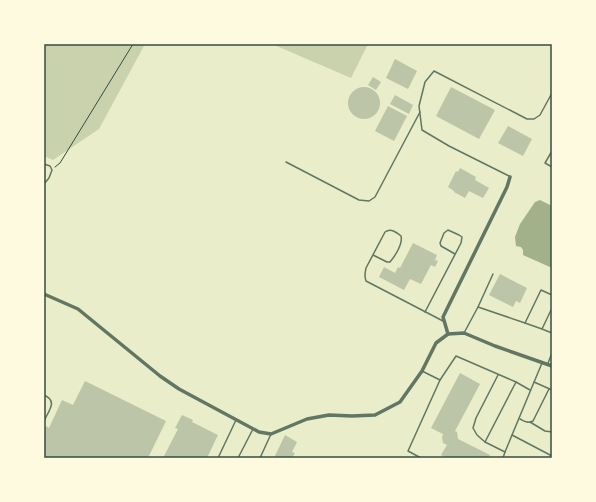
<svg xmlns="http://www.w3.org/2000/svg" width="596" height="502" viewBox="0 0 596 502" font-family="'DM Sans',sans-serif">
<rect width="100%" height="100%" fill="#e9edc9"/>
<g fill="#cad2ad">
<polygon points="44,44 145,44 99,129 53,160 44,156"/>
<polygon points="272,44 368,44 351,78"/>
</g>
<polygon fill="#a3b18a" points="540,200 552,206 552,268 523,255 523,250 521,247 516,246 515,237 520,224 535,202"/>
<g fill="#bcc5a7">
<polygon points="395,59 417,71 408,89 386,78"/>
<polygon points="373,77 381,82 376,90 368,85"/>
<polygon points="451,87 495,110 479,139 436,116"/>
<circle cx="364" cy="103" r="16"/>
<polygon points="395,95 413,105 409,114 390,104"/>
<polygon points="388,106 407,116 394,141 375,131"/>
<polygon points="508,126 532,139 523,156 498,143"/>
<polygon points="460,168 476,177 475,180 489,188 483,198 469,191 465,198 454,192 454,191 448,187 456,171 458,172"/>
<polygon points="413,243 437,255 435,260 438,261 435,267 431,265 421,284 410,279 404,290 379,277 384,267 395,273 398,267 400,268"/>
<polygon points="500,274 527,288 520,303 516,301 513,307 489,295"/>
<polygon points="460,373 480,384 455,431 457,432 458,439 490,455 488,458 447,458 441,455 447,445 443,443 442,437 443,434 431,428"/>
<polygon points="85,381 166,421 148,458 44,458 44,425 49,428 62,400 73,405"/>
<polygon points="182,415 193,420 192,422 218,435 207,458 163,458 178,429 175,428"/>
<polygon points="285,435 297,442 292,452 295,453 292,458 274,458"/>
</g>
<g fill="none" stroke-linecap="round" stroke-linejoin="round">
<polyline stroke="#344e41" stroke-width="1" points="55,167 60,163 133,44"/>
<g stroke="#617663" stroke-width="1.5">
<polyline points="552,151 545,163 552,167"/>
<polyline points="286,162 359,200 369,201 375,197 420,112"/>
<polyline points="44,164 50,166 52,170 49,178 44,184"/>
<polyline points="509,176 449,146 422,130 419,106 425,82 434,71 527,119 534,119 540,115 552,93"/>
<path d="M373 255 387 262H390C395 256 403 244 401 236 396 232 391 228 385 232L366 268C365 273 364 276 366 281L443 321"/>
<polyline points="478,307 493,274"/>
<polyline points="552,308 542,329 552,333"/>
<polyline points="425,312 461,243 462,237 459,235 448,230 444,233 440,243 441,246 455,254"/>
<polyline points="525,323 542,329"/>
<polyline points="464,333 478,307 525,323 541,290 552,295"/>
<polyline points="548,363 552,353"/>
<polyline points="422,371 440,380"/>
<polyline points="516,382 530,390"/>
<polyline points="534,382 552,390"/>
<path d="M44 395C58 401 49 410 44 421"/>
<path d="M520 419C524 421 528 424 533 421L549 389"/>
<polyline points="530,422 545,431 552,432"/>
<polyline points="512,435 542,363"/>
<polyline points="485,442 477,435 473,428 476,418 498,375"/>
<polyline points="218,458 236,420"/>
<polyline points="238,458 253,429"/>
<polyline points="260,458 271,434"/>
<polyline points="421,458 408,451 440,380 456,356 516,382 485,442 505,452 512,435 552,456"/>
<polyline points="503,458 505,452"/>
</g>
<g stroke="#617663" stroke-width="3.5">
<polyline points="44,294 78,309 160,376 179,389 259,432 271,434 307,419 329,415 352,416 375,415 400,402 422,371 436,343 448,334 464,333 495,346 552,366"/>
<polyline points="448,334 443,317 507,187 510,177"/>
</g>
</g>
<rect width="596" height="502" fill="none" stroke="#fefae0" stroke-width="90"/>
<rect x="45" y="45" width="506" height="412" fill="none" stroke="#344e41" stroke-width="1.5"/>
</svg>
